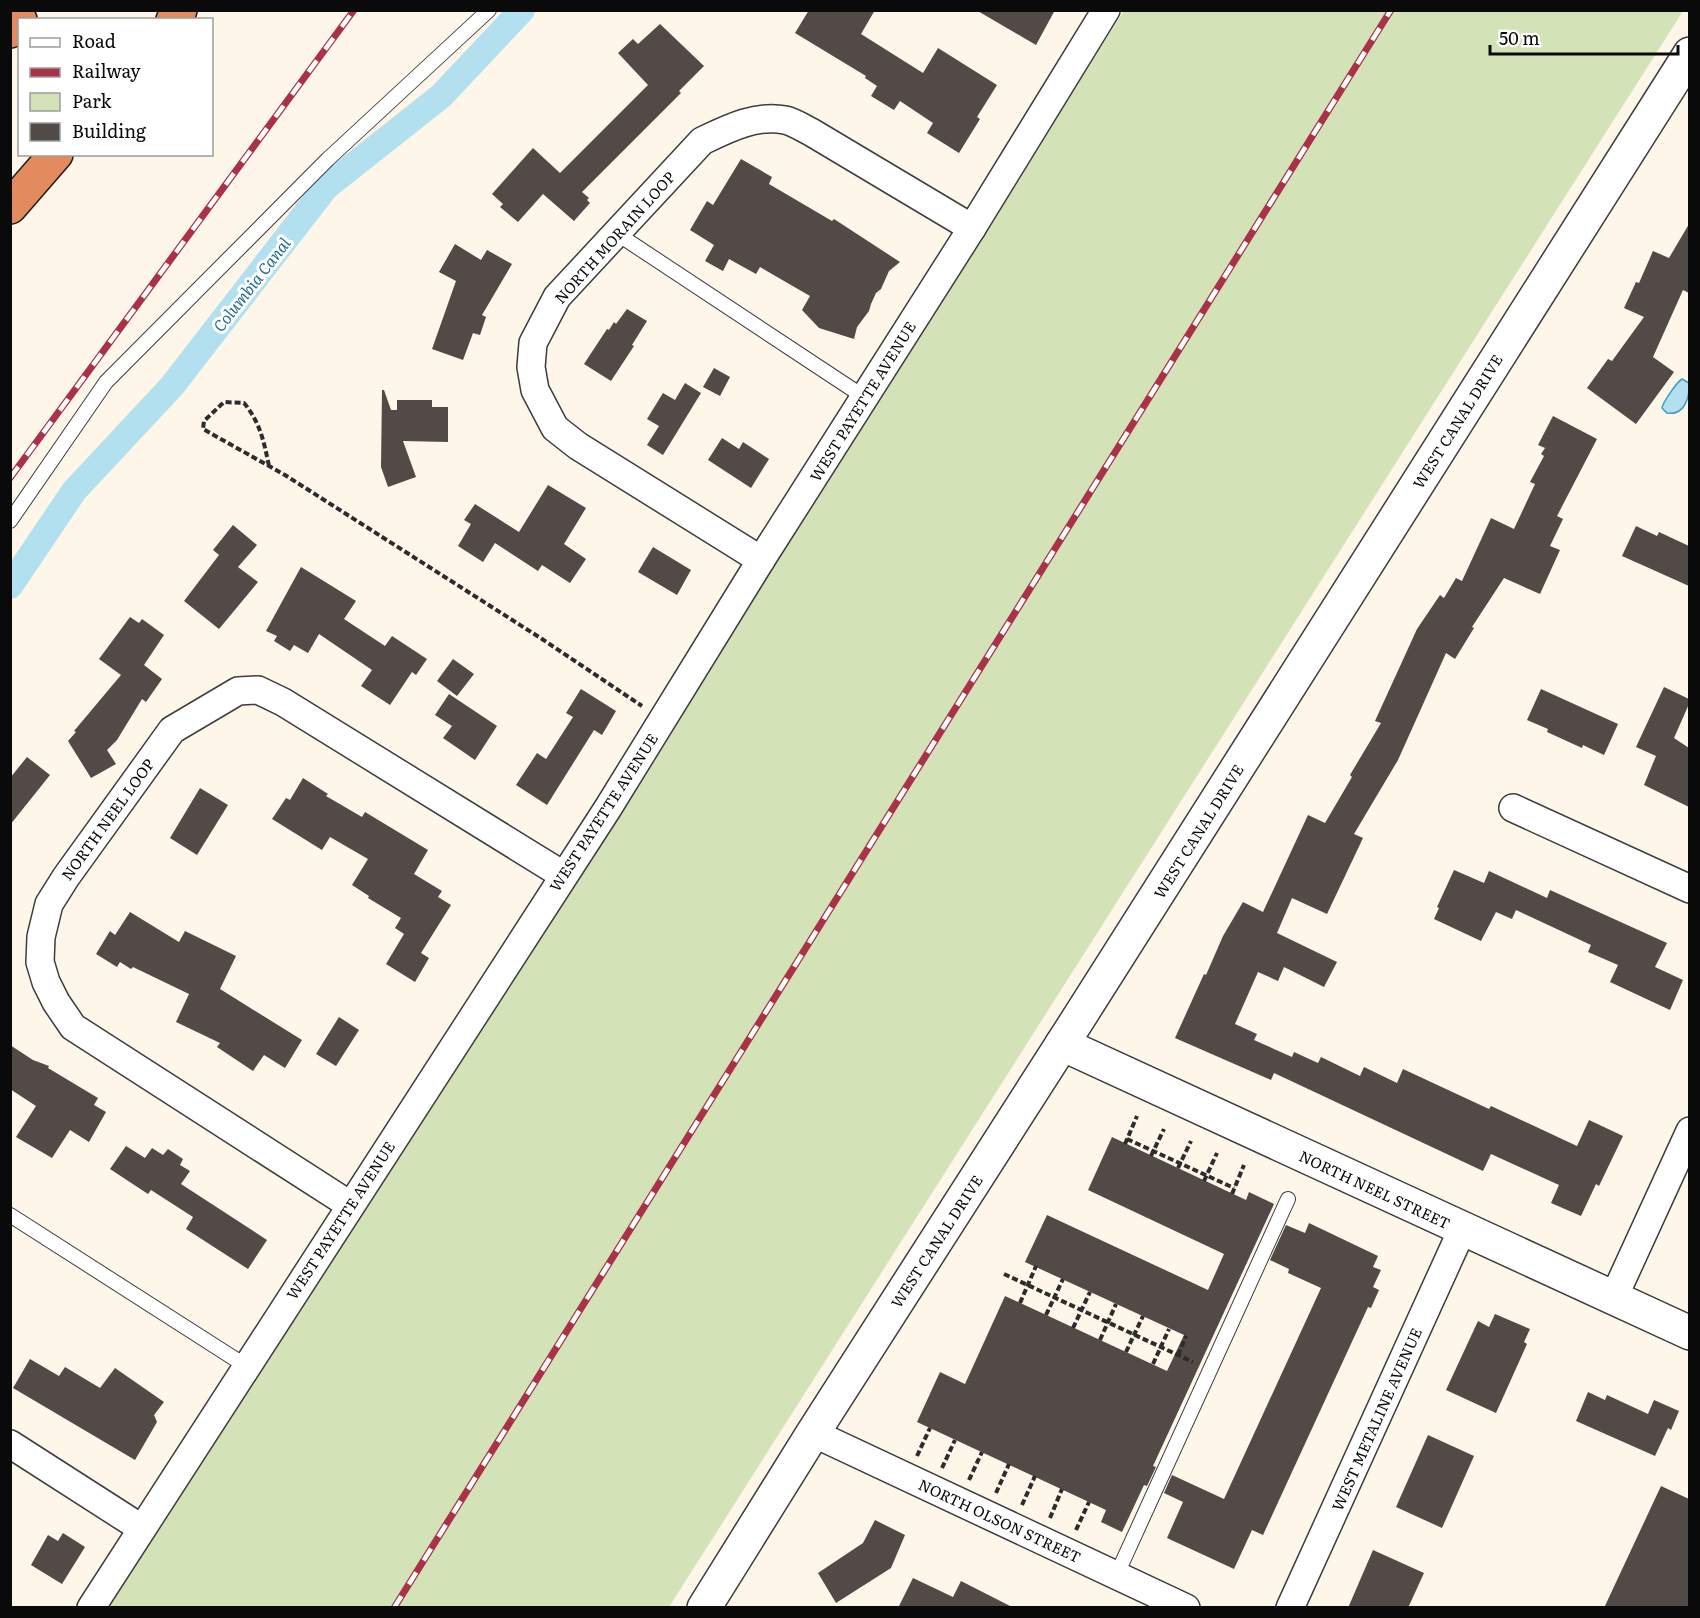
<svg xmlns="http://www.w3.org/2000/svg" width="1700" height="1618" viewBox="0 0 1700 1618" font-family="Literata,serif">
<rect width="100%" height="100%" fill="#fdf6e9"/>
<polygon fill="#d3e2b7" points="1124,11 1683,11 669,1607 109,1608"/>
<path fill="#b3e0ee" stroke="#429dbd" stroke-width="1.5" d="M1682 379 1689 383C1690 398 1684 416 1667 413L1662 408C1663 402 1677 382 1682 379Z"/>
<g fill="none" stroke-linecap="round" stroke-linejoin="round">
<polyline stroke="#b3e0ee" stroke-width="26" points="10,586 74,491 172,386 326,187 441,96 522,10"/>
</g>
<g fill="#514a47">
<polygon points="809,10 875,10 861,34 923,73 938,48 997,85 977,117 980,119 959,153 927,133 933,123 900,101 894,110 871,96 877,86 865,78 866,76 795,33"/>
<polygon points="976,10 1055,10 1036,45"/>
<polygon points="660,24 704,66 679,91 681,93 582,192 589,198 587,200 590,203 574,221 543,194 518,222 500,207 503,204 492,194 533,148 560,173 648,85 618,53 633,39 638,44"/>
<polygon points="741,159 772,177 769,184 832,221 834,219 900,262 889,271 881,289 876,293 871,304 869,311 857,327 854,339 819,328 802,310 810,296 760,267 756,274 729,259 723,271 705,261 714,245 690,230 707,201 713,205"/>
<polygon points="1689,224 1689,293 1683,290 1653,357 1674,372 1636,424 1587,388 1608,359 1612,361 1644,317 1624,308 1636,282 1639,283 1653,251 1669,258"/>
<polygon points="455,244 481,260 487,250 512,264 482,315 486,317 480,335 473,333 463,360 432,349 456,281 439,272"/>
<polygon points="627,309 647,321 632,345 634,346 611,381 584,364 607,329 609,330 614,322 616,324"/>
<polygon points="714,368 730,377 720,396 703,387"/>
<polygon points="685,383 701,393 663,455 647,445 659,426 647,419 663,393 675,400"/>
<polygon points="382,390 384,390 391,410 397,410 397,400 432,400 432,407 448,407 448,442 403,441 416,477 388,487 381,467"/>
<polygon points="1553,416 1597,439 1557,516 1563,519 1550,546 1560,550 1540,594 1504,578 1472,627 1474,628 1455,659 1446,653 1398,760 1354,834 1363,838 1327,914 1292,898 1277,933 1337,962 1324,987 1284,967 1278,981 1258,972 1235,1024 1257,1034 1254,1040 1292,1057 1294,1052 1318,1063 1321,1057 1360,1076 1364,1067 1397,1083 1403,1069 1489,1109 1491,1106 1577,1146 1589,1120 1623,1136 1599,1186 1596,1184 1581,1216 1551,1203 1559,1185 1491,1154 1483,1171 1274,1073 1271,1080 1175,1038 1204,974 1206,975 1223,936 1243,902 1263,912 1308,815 1325,823 1352,777 1350,775 1381,723 1375,721 1417,629 1440,595 1444,598 1456,578 1462,581 1491,518 1514,529 1535,484 1530,482 1544,456 1541,454 1545,448 1538,445"/>
<polygon points="722,438 739,449 743,442 769,459 751,488 708,460"/>
<polygon points="548,485 586,508 564,544 586,559 570,583 542,565 538,571 495,543 483,562 458,546 471,524 464,520 475,504 519,532"/>
<polygon points="233,525 257,545 238,567 258,582 219,629 184,601 219,555 213,550"/>
<polygon points="1636,526 1657,536 1659,532 1689,546 1689,586 1622,556"/>
<polygon points="653,547 691,570 677,595 638,572"/>
<polygon points="301,567 356,601 344,619 385,646 392,636 427,659 416,675 412,672 390,705 361,686 372,670 319,634 308,653 294,645 290,651 274,641 277,636 266,631"/>
<polygon points="130,617 139,623 142,619 164,635 144,665 162,679 146,702 142,699 117,740 107,750 116,764 91,778 68,741 76,732 74,731 121,675 99,659"/>
<polygon points="453,659 474,674 457,696 437,681"/>
<polygon points="1664,687 1689,699 1689,704 1674,738 1689,748 1689,807 1644,785 1656,756 1636,747"/>
<polygon points="581,689 616,711 602,735 594,730 547,805 516,785 537,753 546,759 573,717 566,713"/>
<polygon points="1541,689 1618,724 1604,755 1583,745 1582,748 1547,732 1548,729 1527,720"/>
<polygon points="449,694 497,726 475,760 443,738 452,726 435,715"/>
<polygon points="27,757 50,775 10,825 10,778"/>
<polygon points="303,778 328,794 326,796 362,817 365,812 428,850 414,874 442,891 438,897 451,905 421,953 429,958 415,982 386,964 404,934 395,928 401,918 368,898 369,896 352,885 368,859 330,837 322,850 272,819 286,798 290,800"/>
<polygon points="200,788 228,805 197,855 170,838"/>
<polygon points="1454,870 1484,883 1489,871 1547,898 1550,890 1667,943 1655,967 1683,980 1670,1010 1610,982 1618,965 1588,952 1591,945 1516,910 1512,919 1496,912 1481,941 1434,919 1439,908 1437,907"/>
<polygon points="130,912 179,942 185,931 236,956 220,989 302,1040 285,1068 264,1055 253,1071 217,1047 220,1043 176,1022 189,994 133,967 131,969 120,962 117,967 96,954 110,931 115,935"/>
<polygon points="339,1017 359,1030 336,1066 316,1054"/>
<polygon points="10,1045 33,1060 49,1066 48,1068 98,1098 94,1105 106,1112 89,1142 70,1130 52,1158 16,1137 36,1106 10,1089"/>
<polygon points="1112,1137 1246,1200 1249,1192 1274,1204 1153,1466 1156,1467 1147,1486 1144,1485 1122,1532 1101,1522 1106,1510 917,1422 940,1372 965,1384 1005,1296 1167,1371 1184,1335 1025,1262 1047,1215 1208,1290 1224,1254 1088,1190"/>
<polygon points="126,1146 145,1158 152,1148 163,1155 168,1149 183,1159 180,1165 190,1171 181,1184 267,1240 248,1269 186,1229 193,1217 151,1190 148,1194 110,1169"/>
<polygon points="1309,1223 1378,1256 1373,1267 1381,1270 1373,1287 1379,1290 1371,1308 1368,1307 1263,1535 1252,1530 1234,1569 1167,1538 1183,1502 1164,1493 1172,1475 1224,1499 1321,1288 1288,1273 1289,1269 1270,1260 1286,1225 1305,1233"/>
<polygon points="1495,1314 1530,1329 1524,1342 1527,1344 1496,1413 1446,1390 1478,1321 1489,1327"/>
<polygon points="30,1359 59,1376 65,1367 100,1388 115,1368 164,1402 154,1415 157,1422 135,1460 13,1388"/>
<polygon points="1588,1392 1605,1400 1607,1395 1648,1414 1654,1400 1679,1411 1671,1430 1668,1428 1655,1456 1576,1421"/>
<polygon points="1428,1435 1474,1456 1442,1528 1396,1507"/>
<polygon points="1661,1486 1689,1499 1689,1608 1604,1608"/>
<polygon points="875,1520 905,1535 891,1568 836,1603 818,1573 863,1543"/>
<polygon points="63,1533 85,1547 62,1584 31,1565 48,1535 58,1541"/>
<polygon points="1373,1550 1424,1573 1408,1608 1348,1608"/>
<polygon points="913,1578 953,1597 961,1581 1014,1608 898,1608"/>
</g>
<g fill="none" stroke-linecap="round" stroke-linejoin="round">
<defs>
<g id="service">
<polyline points="616,233 864,397"/>
<polyline points="10,521 106,382 328,159 489,10"/>
<polyline points="10,1215 246,1366"/>
<polyline points="1117,1574 1288,1199"/>
</g>
<g id="minor">
<path d="M761 560 578 446 555 428 535 390 531 367 533 343 557 297 702 141C727 129 756 114 785 120 794 122 803 128 811 132L972 228"/>
<polyline points="1513,808 1690,889"/>
<polyline points="350,1205 73,1027 56,1002 46,982 40,962 41,937 49,904 66,877 172,730 238,691 258,690 283,702 563,875"/>
<polyline points="1613,1299 1690,1131"/>
<polyline points="813,1433 1186,1608"/>
<polyline points="10,1444 141,1528"/>
<polyline points="91,1608 608,808 761,560 972,228 1106,10"/>
<polyline points="1290,1608 1462,1230"/>
</g>
<g id="tertiary">
<polyline points="1062,1044 1690,1333"/>
<polyline points="704,1608 813,1433 1080,1016 1690,54"/>
</g>
<g id="motorway">
<polyline points="173,20 180,10"/>
<polyline points="10,31 20,20"/>
<polyline points="10,207 56,154"/>
</g>
</defs>
<use href="#service" stroke="#3d3d3d" stroke-width="16"/>
<use href="#minor" stroke="#3d3d3d" stroke-width="30"/>
<use href="#tertiary" stroke="#3d3d3d" stroke-width="36"/>
<use href="#motorway" stroke="#1b1b1b" stroke-width="36"/>
<g stroke="#2c2c2c" stroke-width="4" stroke-dasharray="6 3" stroke-linecap="butt">
<path d="M269 466C264 442 260 422 244 403L224 402 204 421 203 429 285 475 542 639 642 706"/>
<polyline points="1127,1139 1234,1188"/>
<polyline points="1125,1144 1137,1116"/>
<polyline points="1151,1156 1164,1129"/>
<polyline points="1178,1168 1191,1141"/>
<polyline points="1204,1181 1217,1153"/>
<polyline points="1232,1194 1244,1165"/>
<polyline points="1004,1274 1193,1362"/>
<polyline points="1020,1303 1036,1266"/>
<polyline points="1046,1315 1063,1279"/>
<polyline points="1073,1328 1090,1292"/>
<polyline points="1100,1340 1116,1304"/>
<polyline points="1126,1352 1143,1316"/>
<polyline points="1178,1355 1186,1336"/>
<polyline points="1153,1364 1169,1329"/>
<polyline points="917,1456 930,1428"/>
<polyline points="942,1468 955,1440"/>
<polyline points="969,1480 982,1452"/>
<polyline points="996,1493 1009,1464"/>
<polyline points="1022,1505 1035,1476"/>
<polyline points="1050,1518 1062,1489"/>
<polyline points="1076,1530 1089,1502"/>
</g>
<use href="#service" stroke="#fff" stroke-width="14"/>
<use href="#minor" stroke="#fff" stroke-width="27"/>
<use href="#tertiary" stroke="#fff" stroke-width="33"/>
<use href="#motorway" stroke="#e48a5f" stroke-width="33"/>
<defs>
<g id="rail">
<polyline points="10,478 354,10"/>
<polyline points="394,1608 1391,10"/>
</g>
</defs>
<use href="#rail" stroke="#aa3248" stroke-width="7"/>
<use href="#rail" stroke="#fff" stroke-width="4.5" stroke-dasharray="14" stroke-linecap="butt"/>
</g>
<g text-anchor="middle" dominant-baseline="central" stroke-width="6" stroke-linejoin="round" paint-order="stroke">
<g font-size="15" fill="#0a0a0a" stroke="#fff">
<text transform="translate(614 237) rotate(-48)">NORTH MORAIN LOOP</text>
<text transform="translate(862 401) rotate(-58)">WEST PAYETTE AVENUE</text>
<text transform="translate(1457 421) rotate(-58)">WEST CANAL DRIVE</text>
<text transform="translate(603 812) rotate(-57)">WEST PAYETTE AVENUE</text>
<text transform="translate(107 819) rotate(-54)">NORTH NEEL LOOP</text>
<text transform="translate(1198 831) rotate(-58)">WEST CANAL DRIVE</text>
<text transform="translate(1375 1189) rotate(25)">NORTH NEEL STREET</text>
<text transform="translate(340 1220) rotate(-57)">WEST PAYETTE AVENUE</text>
<text transform="translate(936 1241) rotate(-57)">WEST CANAL DRIVE</text>
<text transform="translate(1376 1419) rotate(-66)">WEST METALINE AVENUE</text>
<text transform="translate(1000 1520) rotate(25)">NORTH OLSON STREET</text>
</g>
<g font-size="16" font-style="italic" fill="#226c8c" stroke="#fff">
<text transform="translate(251 284) rotate(-52)">Columbia Canal</text>
</g>
</g>
<rect width="1700" height="1618" fill="none" stroke="#0a0a0a" stroke-width="24"/>
<rect x="18" y="18" width="195" height="138" fill="#ffffff" stroke="#9d9d9d" stroke-width="1.5"/>
<rect x="30" y="38" width="30" height="9" fill="#ffffff" stroke="#9d9d9d" stroke-width="1.5"/>
<text x="72" y="48" font-size="18" fill="#0a0a0a">Road</text>
<rect x="30" y="68" width="30" height="9" fill="#aa3248" stroke="#9d9d9d" stroke-width="1.5"/>
<text x="72" y="78" font-size="18" fill="#0a0a0a">Railway</text>
<rect x="30" y="93" width="30" height="18" fill="#d3e2b7" stroke="#9d9d9d" stroke-width="1.5"/>
<text x="72" y="108" font-size="18" fill="#0a0a0a">Park</text>
<rect x="30" y="123" width="30" height="18" fill="#514a47" stroke="#9d9d9d" stroke-width="1.5"/>
<text x="72" y="138" font-size="18" fill="#0a0a0a">Building</text>
<path d="M1490 45v9h188v-9" fill="none" stroke="#0a0a0a" stroke-width="3"/>
<text x="1499" y="45" font-size="18" fill="#0a0a0a" stroke="#ffffff" stroke-width="4.5" paint-order="stroke">50 m</text>
</svg>
